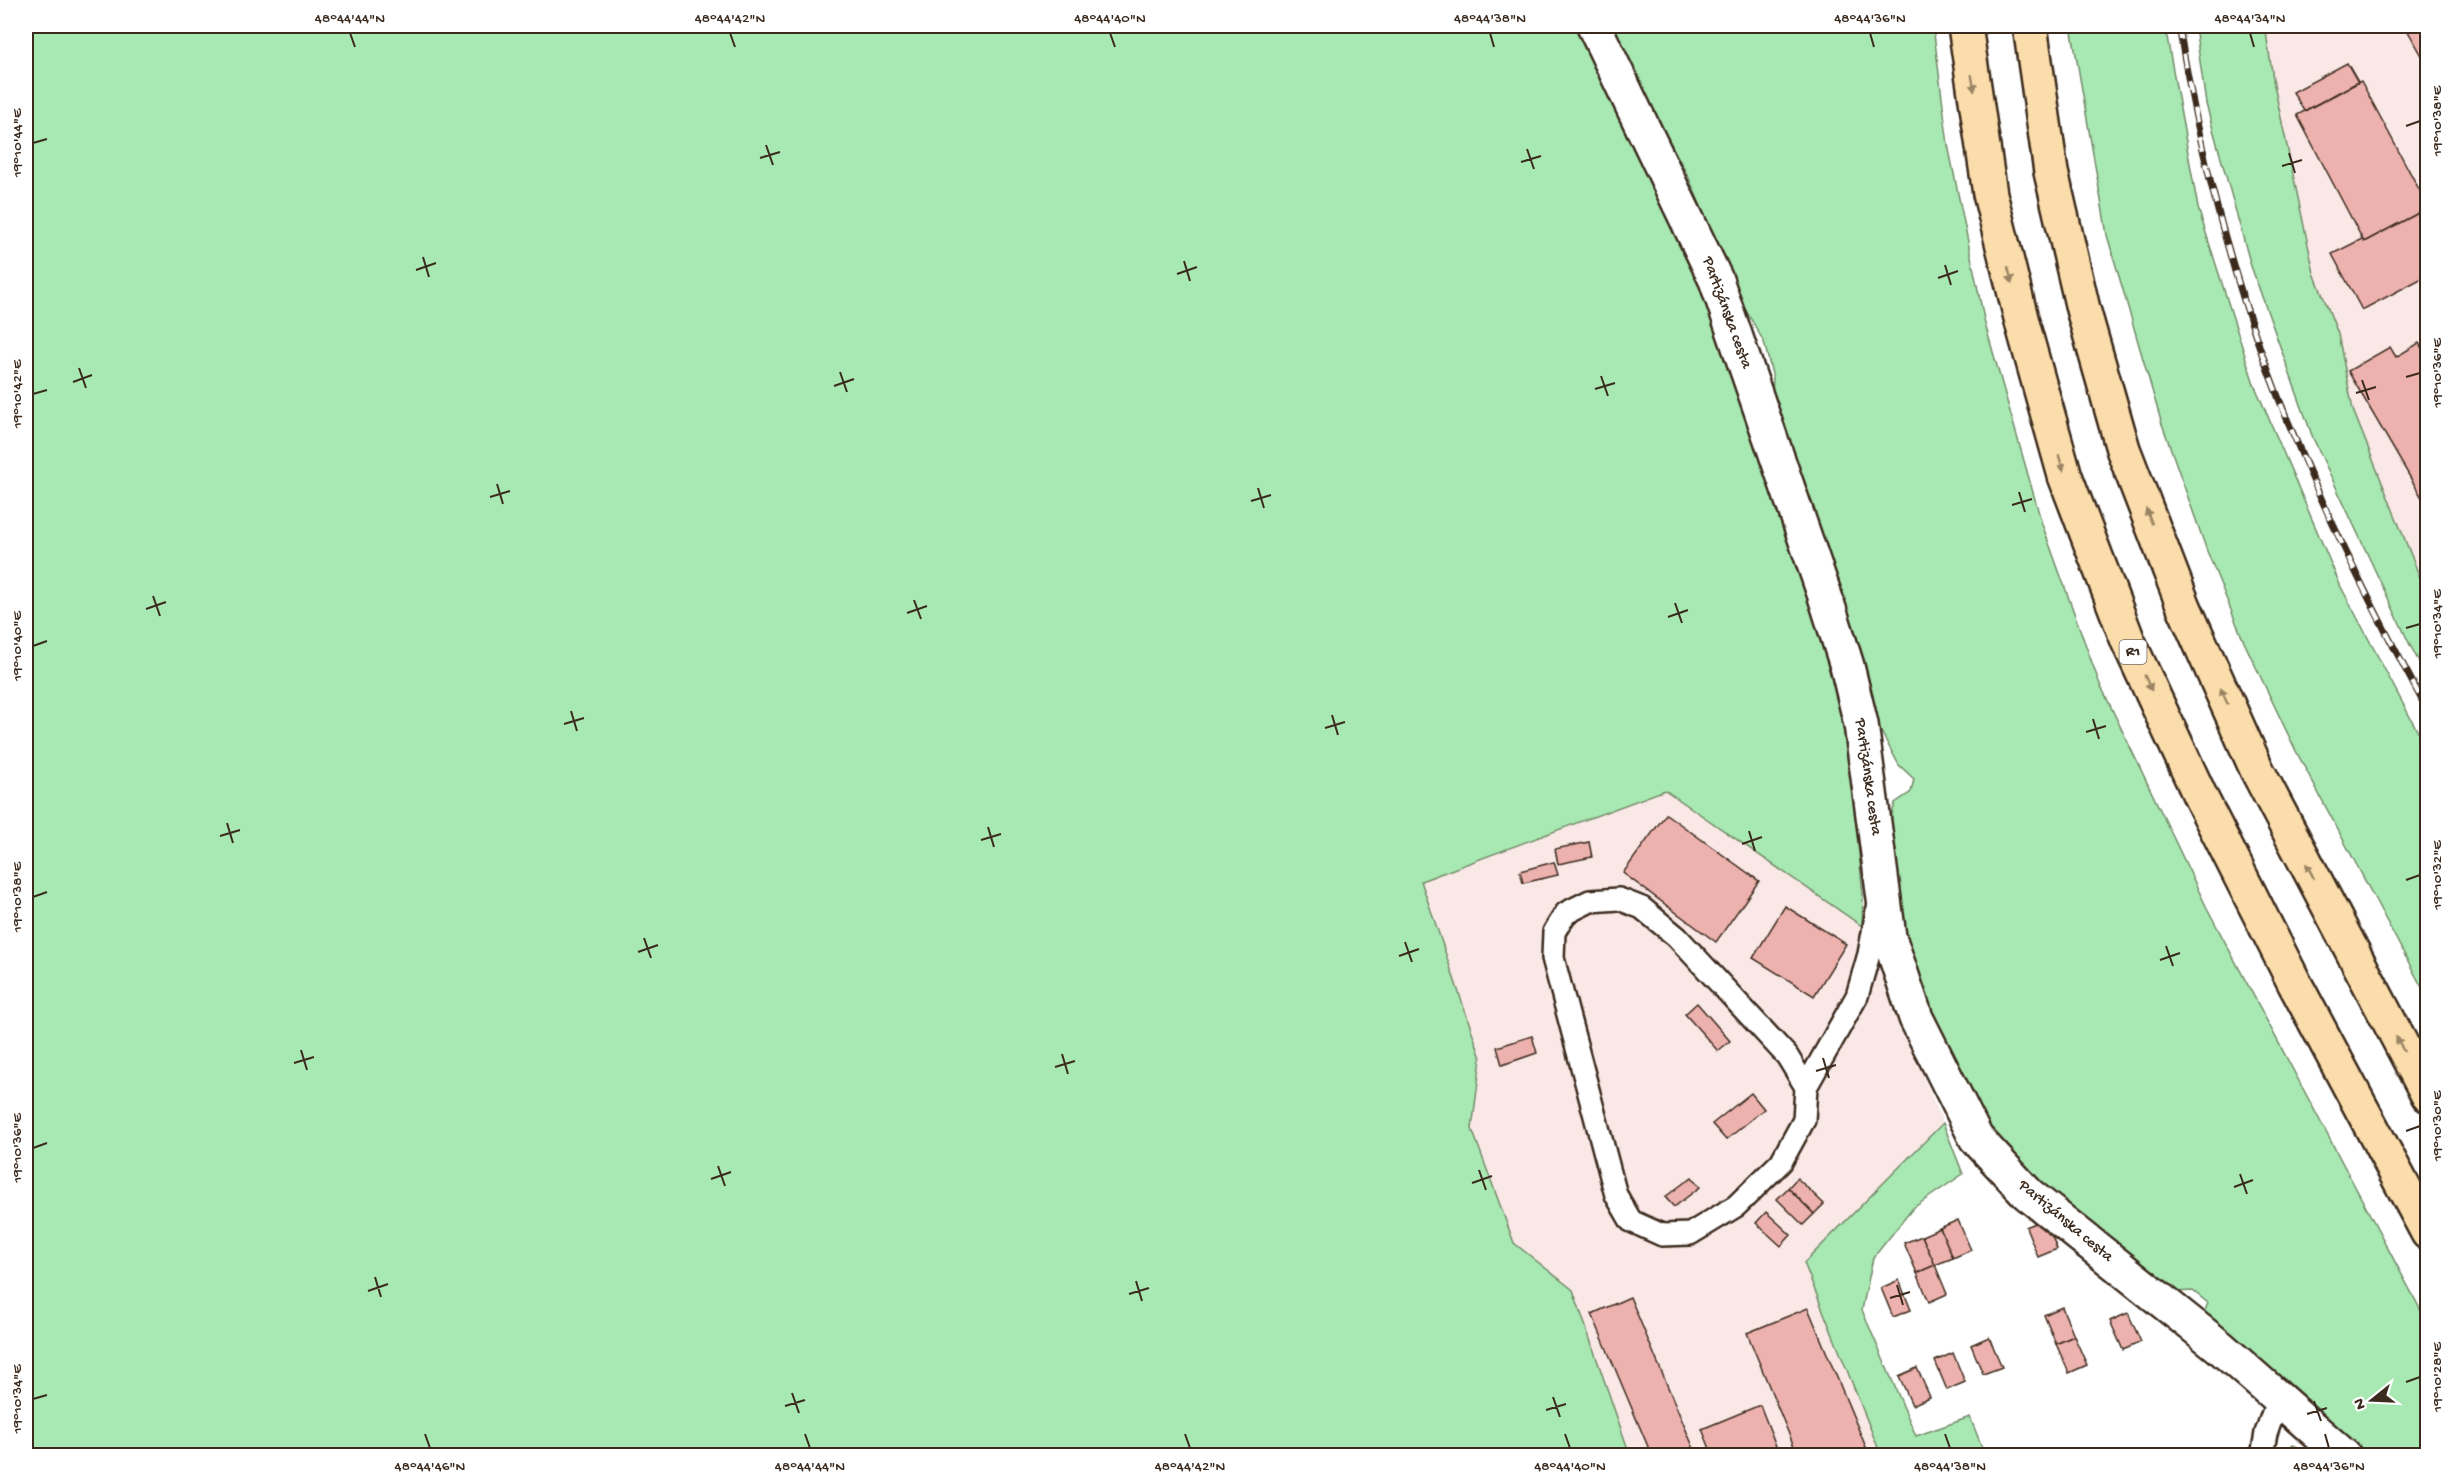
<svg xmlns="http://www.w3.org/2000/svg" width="2453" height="1481" viewBox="0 0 2453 1481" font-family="'Gochi Hand',sans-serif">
<rect width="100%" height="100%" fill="#fff"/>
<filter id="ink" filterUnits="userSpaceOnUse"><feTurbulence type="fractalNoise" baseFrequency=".0167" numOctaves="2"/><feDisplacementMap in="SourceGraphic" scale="12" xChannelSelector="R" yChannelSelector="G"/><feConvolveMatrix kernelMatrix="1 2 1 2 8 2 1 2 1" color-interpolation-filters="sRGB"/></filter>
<g filter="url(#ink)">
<g fill="#fae8e7">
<polygon points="2265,26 2427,26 2427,595 2353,410 2338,334 2314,273 2274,85"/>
<polygon points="1665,789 1862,926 1943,1123 1804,1263 1881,1455 1630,1455 1573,1290 1514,1243 1472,1129 1481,1058 1421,881"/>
</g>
<g fill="#a8e9b3" stroke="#728a68" stroke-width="1.5">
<polygon points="26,26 1578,26 1703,288 1830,650 1851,773 1863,895 1862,926 1665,790 1421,881 1481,1058 1472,1129 1514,1243 1573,1290 1630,1455 26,1455"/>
<polygon points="1609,26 1933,26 1948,145 1985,324 2042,524 2099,682 2207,908 2427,1322 2427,1455 2363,1455 2332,1425 2204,1313 2208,1303 2193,1291 2174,1292 2065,1204 2011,1156 1972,1101 1922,1015 1901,921 1890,821 1895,803 1911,792 1914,779 1899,765 1865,702 1771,405 1773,378 1764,342 1740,300 1689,178"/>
<polygon points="2071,26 2165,26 2198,208 2254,384 2341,587 2427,749 2427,997 2296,751 2244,642 2207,551 2161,421 2107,235"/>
<polygon points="2195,26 2265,26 2274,85 2314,273 2338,334 2353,410 2427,595 2427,677 2410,645 2313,438 2251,266 2206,104"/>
<polygon points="1943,1123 1963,1174 1913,1208 1873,1258 1862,1310 1916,1436 1970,1417 1985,1455 1881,1455 1804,1263"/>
<polygon points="2293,1445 2315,1455 2284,1455"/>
</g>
<g fill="#edb2ae" stroke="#3b2a1e" stroke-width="1.5">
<polygon points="2405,26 2428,26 2428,66"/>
<polygon points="2347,63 2358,82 2304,111 2293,92"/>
<polygon points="2361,81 2428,206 2428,208 2364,242 2297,115"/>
<polygon points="2428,208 2428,275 2362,310 2332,254 2362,239 2364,242"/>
<polygon points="2419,343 2428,358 2428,508 2348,371 2390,347 2396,357"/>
<polygon points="1666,814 1759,881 1716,942 1623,873"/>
<polygon points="1589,842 1592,857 1558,864 1555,849"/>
<polygon points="1554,862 1558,875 1523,883 1520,871"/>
<polygon points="1785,906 1846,944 1814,996 1753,958"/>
<polygon points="1697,1003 1730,1041 1718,1051 1685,1014"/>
<polygon points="1532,1036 1537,1053 1502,1065 1497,1047"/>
<polygon points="1751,1093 1764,1109 1726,1140 1712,1124"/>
<polygon points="1692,1177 1700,1187 1674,1207 1665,1197"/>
<polygon points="1797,1178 1824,1204 1814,1214 1788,1188"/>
<polygon points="1788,1188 1814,1214 1803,1225 1777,1199"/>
<polygon points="1766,1212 1791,1235 1781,1246 1756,1223"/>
<polygon points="2045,1219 2057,1249 2038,1257 2026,1227"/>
<polygon points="1958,1220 1971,1250 1953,1258 1940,1228"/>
<polygon points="1940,1228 1953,1258 1935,1265 1922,1236"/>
<polygon points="1922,1236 1935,1265 1917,1273 1904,1243"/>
<polygon points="1935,1265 1947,1294 1929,1302 1917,1273"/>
<polygon points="1899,1280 1911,1310 1893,1317 1881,1288"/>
<polygon points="1630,1297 1697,1456 1652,1456 1592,1314"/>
<polygon points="2062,1307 2074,1336 2056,1344 2044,1315"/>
<polygon points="1808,1308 1868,1452 1861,1456 1798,1456 1747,1333"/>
<polygon points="2128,1313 2141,1342 2123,1350 2110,1321"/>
<polygon points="2074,1336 2087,1365 2069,1373 2056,1344"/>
<polygon points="1989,1337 2002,1367 1983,1374 1971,1345"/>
<polygon points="1953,1353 1965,1382 1947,1390 1935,1361"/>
<polygon points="1917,1368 1930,1397 1912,1405 1899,1376"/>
<polygon points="1760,1405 1780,1456 1713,1456 1702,1429"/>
</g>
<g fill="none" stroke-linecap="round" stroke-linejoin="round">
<defs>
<g id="service">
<polyline points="1806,1087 1787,1056 1677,937 1642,908 1619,899 1590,901 1566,913 1554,932 1553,958 1616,1195 1631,1221 1662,1235 1690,1234 1736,1206 1781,1162 1804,1120 1806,1087 1857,996 1869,954 1877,911"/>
<polyline points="2262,1456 2266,1433 2278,1398"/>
</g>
<polyline id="minor" points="1594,26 1716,280 1824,593 1847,666 1861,724 1889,937 1916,1018 1976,1138 2028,1194 2220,1347 2344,1456"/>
<g id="motorway">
<polyline points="1965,26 1990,194 2023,326 2065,476 2128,641 2201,798 2295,984 2428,1233"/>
<polyline points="2030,26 2051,172 2083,309 2123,449 2184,607 2257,770 2428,1095"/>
</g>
</defs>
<use href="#service" stroke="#3b2a1e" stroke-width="26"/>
<use href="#minor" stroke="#3b2a1e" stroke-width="38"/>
<use href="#motorway" stroke="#3b2a1e" stroke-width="38"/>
<use href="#service" stroke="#fff" stroke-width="21"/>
<use href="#minor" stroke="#fff" stroke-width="33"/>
<use href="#motorway" stroke="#faddab" stroke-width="33"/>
<defs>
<path id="rail" d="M2179 26C2197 137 2224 247 2262 354 2307 478 2365 596 2428 711"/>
</defs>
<use href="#rail" stroke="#3b2a1e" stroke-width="7"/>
<use href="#rail" stroke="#fff" stroke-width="4.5" stroke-dasharray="14" stroke-linecap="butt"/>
</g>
<defs><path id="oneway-solid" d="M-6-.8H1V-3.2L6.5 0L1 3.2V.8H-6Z" transform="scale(1.5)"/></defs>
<g fill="#9a8464">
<use href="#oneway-solid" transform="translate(1973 83) rotate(81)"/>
<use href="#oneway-solid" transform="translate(2010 275) rotate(76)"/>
<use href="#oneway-solid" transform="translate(2061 463) rotate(74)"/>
<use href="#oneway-solid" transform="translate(2149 516) rotate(-111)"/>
<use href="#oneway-solid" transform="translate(2148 683) rotate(65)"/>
<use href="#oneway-solid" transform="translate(2224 696) rotate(-114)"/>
<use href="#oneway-solid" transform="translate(2310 871) rotate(-118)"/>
<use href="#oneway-solid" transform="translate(2400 1044) rotate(-118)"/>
</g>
</g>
<path fill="none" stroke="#3b2a1e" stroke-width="2" d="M350 33 355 47M730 33 735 47M1110 33 1115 47M1490 33 1494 47M1870 33 1874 47M2250 33 2254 47M2406 126 2420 121M33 143 47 139M766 145 773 165M1527 149 1534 169M2289 153 2295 173M760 158 780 152M1521 162 1541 156M2282 166 2302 160M423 257 429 277M1184 261 1190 281M1945 265 1951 285M416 270 436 263M1177 274 1197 267M1938 278 1958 271M79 368 86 388M840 372 847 392M1601 376 1608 396M2406 377 2420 373M2362 380 2369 400M73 382 92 375M834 386 854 379M1595 389 1615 383M2356 393 2376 387M33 394 47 390M497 484 503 504M1258 488 1264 508M2019 492 2025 512M490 497 510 491M1251 501 1271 495M2012 505 2032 499M153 596 160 616M914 600 921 619M1675 603 1682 623M146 609 166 602M907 613 927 606M1668 617 1688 610M2406 628 2420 624M33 646 47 641M571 711 577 731M1332 715 1338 735M2093 719 2099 739M564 724 584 718M1325 728 1345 722M2086 732 2106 726M227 823 233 843M988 827 994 847M1749 831 1755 851M220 836 240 830M981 840 1001 834M1742 844 1762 837M2406 880 2420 875M33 897 47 892M644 938 651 958M1405 942 1412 962M2166 946 2173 966M638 952 658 945M1399 956 1419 949M2160 960 2180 953M301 1050 307 1070M1062 1054 1068 1074M1823 1058 1829 1078M294 1063 314 1057M1055 1067 1075 1061M1816 1071 1836 1065M2406 1131 2420 1126M33 1148 47 1143M718 1166 725 1186M1479 1170 1486 1190M2240 1174 2247 1194M711 1179 731 1172M1472 1183 1492 1176M2234 1187 2253 1180M375 1277 381 1297M1136 1281 1142 1301M1897 1285 1903 1305M368 1291 388 1284M1129 1294 1149 1288M1890 1298 1910 1292M2406 1382 2420 1377M792 1393 799 1413M1553 1397 1560 1417M33 1399 47 1395M2314 1401 2321 1421M785 1406 805 1400M1546 1410 1566 1404M2307 1414 2327 1408M425 1434 430 1448M805 1434 810 1448M1185 1434 1190 1448M1565 1434 1570 1448M1945 1434 1950 1448M2325 1434 2329 1448"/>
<g text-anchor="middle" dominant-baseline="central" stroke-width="4.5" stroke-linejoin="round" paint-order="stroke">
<rect fill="#fff" stroke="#766a62" stroke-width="1.5" x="2119.5" y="640" width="27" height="24" rx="4.5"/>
<g font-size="15" font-weight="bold" fill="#3b2a1e">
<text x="2133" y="652">R1</text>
</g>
<g font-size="16" fill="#3b2a1e" stroke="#fff">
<text transform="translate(1726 313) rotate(70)">Partizánska cesta</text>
<text transform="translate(1867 777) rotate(82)">Partizánska cesta</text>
<text transform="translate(2065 1222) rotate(40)">Partizánska cesta</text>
</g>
</g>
<rect width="2453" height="1481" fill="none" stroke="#fff" stroke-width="66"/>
<g transform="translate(2372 1400) rotate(252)" stroke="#ffffff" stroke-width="4.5" paint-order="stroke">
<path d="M0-4.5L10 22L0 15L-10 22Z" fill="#3b2a1e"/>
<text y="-9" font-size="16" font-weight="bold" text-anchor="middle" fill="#3b2a1e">N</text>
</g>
<rect x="33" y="33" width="2387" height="1415" fill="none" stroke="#3b2a1e" stroke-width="2"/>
<g font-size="15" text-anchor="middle" fill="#3b2a1e">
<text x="350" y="22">48°44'44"N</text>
<text x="730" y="22">48°44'42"N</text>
<text x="1110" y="22">48°44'40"N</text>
<text x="1490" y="22">48°44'38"N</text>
<text x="1870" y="22">48°44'36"N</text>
<text x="2250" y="22">48°44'34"N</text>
<text transform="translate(2436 121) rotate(-90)" y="5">19°10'38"E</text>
<text transform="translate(16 143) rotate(-90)" y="5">19°10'44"E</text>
<text transform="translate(2436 373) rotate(-90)" y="5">19°10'36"E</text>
<text transform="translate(16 394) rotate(-90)" y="5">19°10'42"E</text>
<text transform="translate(2436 624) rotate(-90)" y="5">19°10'34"E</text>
<text transform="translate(16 646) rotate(-90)" y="5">19°10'40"E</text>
<text transform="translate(2436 875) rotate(-90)" y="5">19°10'32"E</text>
<text transform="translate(16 897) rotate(-90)" y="5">19°10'38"E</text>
<text transform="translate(2436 1126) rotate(-90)" y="5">19°10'30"E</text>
<text transform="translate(16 1148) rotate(-90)" y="5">19°10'36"E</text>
<text transform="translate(2436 1377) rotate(-90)" y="5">19°10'28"E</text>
<text transform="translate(16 1399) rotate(-90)" y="5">19°10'34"E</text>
<text x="430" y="1470">48°44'46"N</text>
<text x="810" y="1470">48°44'44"N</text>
<text x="1190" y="1470">48°44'42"N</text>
<text x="1570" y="1470">48°44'40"N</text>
<text x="1950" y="1470">48°44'38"N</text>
<text x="2329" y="1470">48°44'36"N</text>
</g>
</svg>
